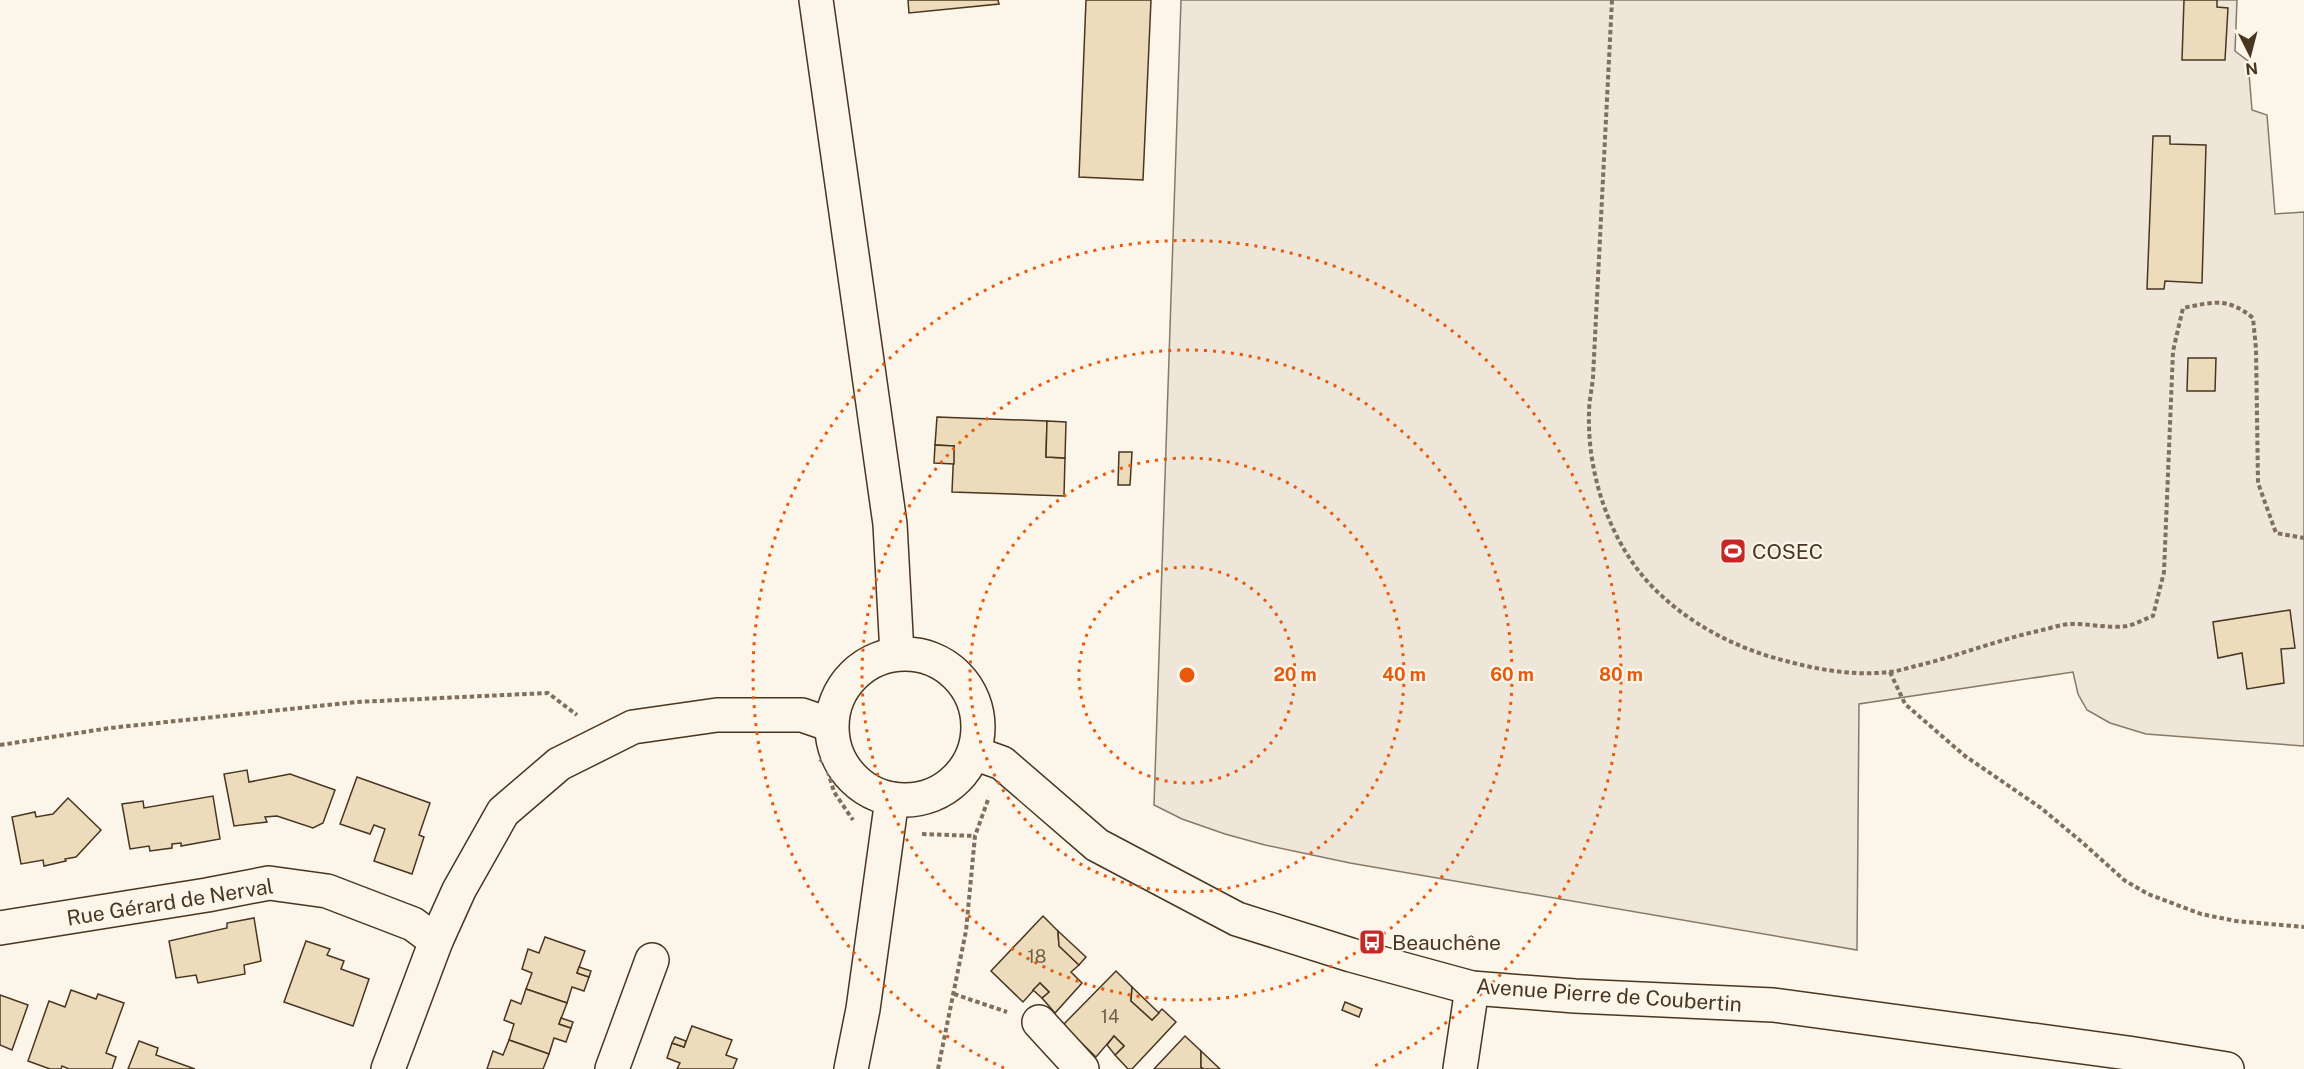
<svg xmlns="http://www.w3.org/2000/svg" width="2304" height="1069" viewBox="0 0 2304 1069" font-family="'Public Sans',sans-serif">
<rect width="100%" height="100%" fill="#fbf6e9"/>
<polygon fill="#ede6d9" stroke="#887966" stroke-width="1.5" points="1181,0 2237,0 2235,51 2248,61 2252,110 2267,115 2275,214 2304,212 2304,746 2146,734 2110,723 2087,710 2078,694 2073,672 1859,704 1857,950 1350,863 1265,845 1225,834 1182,819 1154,805"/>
<g fill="#ecdcbc" stroke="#4a3520" stroke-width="1.5">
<polygon points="908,0 998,0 999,4 909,13"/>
<polygon points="1086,0 1151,0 1143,180 1079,177"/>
<polygon points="2184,0 2217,0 2217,7 2228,8 2225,60 2182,60"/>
<polygon points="2153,136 2170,136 2170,144 2206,145 2202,283 2165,281 2164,289 2147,289"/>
<polygon points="2188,358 2216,358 2215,391 2187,391"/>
<polygon points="937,417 1047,421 1046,457 1065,458 1064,496 952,492 954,446 935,445"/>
<polygon points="1047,421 1066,422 1065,458 1046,457"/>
<polygon points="935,445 954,446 954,464 934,463"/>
<polygon points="1119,452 1132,452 1130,485 1118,485"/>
<polygon points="2290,610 2295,648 2281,649 2284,683 2247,689 2242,653 2218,658 2213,622"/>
<polygon points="247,770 249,782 290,774 335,790 323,823 313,828 277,816 265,817 267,822 234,826 224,774"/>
<polygon points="357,777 430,803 419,835 424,837 412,874 374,861 385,829 374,825 370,834 340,824"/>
<polygon points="213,796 220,839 181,846 181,843 172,844 172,848 150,851 149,846 130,849 122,804 143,801 144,808"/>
<polygon points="68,798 101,830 76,857 65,859 66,861 44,866 43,860 21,864 12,817 35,812 36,817 53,814"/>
<polygon points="1043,916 1058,931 1059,946 1079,965 1071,972 1082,983 1055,1013 1042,998 1049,992 1040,983 1023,1002 991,971"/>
<polygon points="254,918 261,961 244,965 245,974 198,983 196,975 176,978 169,941 227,928 227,923"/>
<polygon points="1058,931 1086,957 1079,965 1059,946"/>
<polygon points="545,937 585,951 577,973 589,977 584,991 572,987 567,1003 526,989 532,973 522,969 528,949 539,953"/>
<polygon points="306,941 330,949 327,955 344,961 341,969 369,979 353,1026 284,1002"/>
<polygon points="579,967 591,971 589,977 577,973"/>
<polygon points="1116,971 1132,987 1131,1001 1152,1020 1162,1009 1176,1022 1132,1069 1128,1069 1115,1055 1124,1046 1114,1036 1096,1057 1063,1025"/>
<polygon points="1040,983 1049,992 1042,998 1033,990"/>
<polygon points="1132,987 1159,1013 1152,1020 1131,1001"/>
<polygon points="526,989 567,1003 559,1024 571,1028 566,1042 554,1038 549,1054 509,1040 514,1024 504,1020 511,1000 521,1004"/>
<polygon points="71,990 96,999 98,994 124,1003 106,1053 116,1057 112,1069 69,1069 62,1066 61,1069 50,1069 28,1061 49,1001 65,1007"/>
<polygon points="0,995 28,1005 12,1050 0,1045"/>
<polygon points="1345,1002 1362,1009 1359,1017 1342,1010"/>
<polygon points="561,1018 573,1022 571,1028 559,1024"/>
<polygon points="692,1026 732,1040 726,1055 737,1059 733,1069 677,1069 680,1063 667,1058 672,1043 684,1047"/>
<polygon points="1114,1036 1124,1046 1115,1055 1107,1045"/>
<polygon points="1185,1036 1201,1051 1201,1067 1204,1069 1154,1069"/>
<polygon points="675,1037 686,1041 684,1047 672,1043"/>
<polygon points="509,1040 549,1054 543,1069 487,1069 493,1051 503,1055"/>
<polygon points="139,1041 158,1048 156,1055 195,1069 128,1069"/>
<polygon points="1201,1051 1220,1069 1204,1069 1201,1067"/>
</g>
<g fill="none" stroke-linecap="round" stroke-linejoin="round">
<defs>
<g id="street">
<polyline points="816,0 890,524 897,654"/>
<circle cx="905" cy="727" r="73"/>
<polyline points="974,753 1002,763 1097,845 1237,919 1351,955 1472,988 1575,996 1773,1005 2128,1053 2227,1069"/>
<polyline points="0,928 207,895 269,883 327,891 413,924 436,941"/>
<polyline points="1039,1022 1082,1069"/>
<polyline points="388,1069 436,941 459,890 503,812 559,764 633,727 717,715 802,715 831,725"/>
<polyline points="612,1069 652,960"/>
<polyline points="851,1069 863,1009 892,799"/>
<polyline points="1460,1069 1472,988"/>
</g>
</defs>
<use href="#street" stroke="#4a3520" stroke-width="36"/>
<g stroke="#7f6f5c" stroke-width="4" stroke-dasharray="4.5 3" stroke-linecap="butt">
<path d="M1612 0 1593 377C1592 389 1589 401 1589 413 1587 478 1613 553 1663 597 1697 628 1741 650 1786 661 1819 670 1855 676 1889 672 1900 671 1910 667 1920 665 1960 655 1998 640 2038 631 2048 629 2058 625 2069 624 2088 623 2109 629 2127 626 2136 624 2145 619 2153 616L2164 572 2173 351 2183 308C2213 302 2228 297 2253 318L2256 349 2258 483 2276 533 2304 538"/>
<polyline points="1890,672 1905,704 1965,756 2041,808 2083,843 2124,880 2148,894 2201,914 2236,921 2304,927"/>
<polyline points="0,745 110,728 356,702 548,693 577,715"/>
<polyline points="820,759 826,765 834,792 853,820"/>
<polyline points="922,834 975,836"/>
<polyline points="954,994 1007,1012"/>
<polyline points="938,1069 966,931 975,836 989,797"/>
</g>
<use href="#street" stroke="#fbf6e9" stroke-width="33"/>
</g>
<g fill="none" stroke="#e8590c" stroke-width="3" stroke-dasharray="3 6">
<circle cx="1187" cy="675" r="108"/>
<circle cx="1187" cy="675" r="217"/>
<circle cx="1187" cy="675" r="325"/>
<path d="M1004 1068A434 434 0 1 1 1370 1068"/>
</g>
<defs>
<symbol id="stadium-square" viewBox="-11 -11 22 22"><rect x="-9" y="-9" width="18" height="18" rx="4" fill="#c62828" stroke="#fbf6e9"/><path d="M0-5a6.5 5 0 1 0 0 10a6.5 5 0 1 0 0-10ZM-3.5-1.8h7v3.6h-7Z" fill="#fff"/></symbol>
<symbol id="bus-square" viewBox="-11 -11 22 22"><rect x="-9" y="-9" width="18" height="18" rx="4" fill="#c62828" stroke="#fbf6e9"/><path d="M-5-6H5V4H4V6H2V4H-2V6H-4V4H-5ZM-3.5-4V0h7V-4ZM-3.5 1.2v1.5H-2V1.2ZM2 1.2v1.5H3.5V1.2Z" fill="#fff"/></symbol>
</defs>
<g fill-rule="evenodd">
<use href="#stadium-square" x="1718" y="536" width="30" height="30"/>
<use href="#bus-square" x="1357" y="927" width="30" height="30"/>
</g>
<g text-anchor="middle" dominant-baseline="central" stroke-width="4.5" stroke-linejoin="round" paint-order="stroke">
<g font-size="18" fill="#725f47">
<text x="1037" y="956">18</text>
<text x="1110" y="1016">14</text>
</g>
<g font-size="21" fill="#4a3520" stroke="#fbf6e9" text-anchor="start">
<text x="1752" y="551">COSEC</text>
<text x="1392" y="942">Beauchêne</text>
</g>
<g font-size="21" fill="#4a3520" stroke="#fbf6e9">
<text transform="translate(170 902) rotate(-9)">Rue Gérard de Nerval</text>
<text transform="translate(1609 995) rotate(4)">Avenue Pierre de Coubertin</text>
</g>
</g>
<circle cx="1187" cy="675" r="9" fill="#e8590c" stroke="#fbf6e9" stroke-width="3"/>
<g font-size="18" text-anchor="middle" font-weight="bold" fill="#e8590c" stroke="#fbf6e9" stroke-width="4.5" stroke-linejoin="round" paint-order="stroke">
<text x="1295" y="681">20 m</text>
<text x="1404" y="681">40 m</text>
<text x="1512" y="681">60 m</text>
<text x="1621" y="681">80 m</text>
</g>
<g transform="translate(2250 54) rotate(174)" stroke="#fbf6e9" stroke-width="4.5" paint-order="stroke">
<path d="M0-4.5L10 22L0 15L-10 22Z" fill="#4a3520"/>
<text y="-9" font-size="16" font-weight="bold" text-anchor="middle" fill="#4a3520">N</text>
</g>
</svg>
